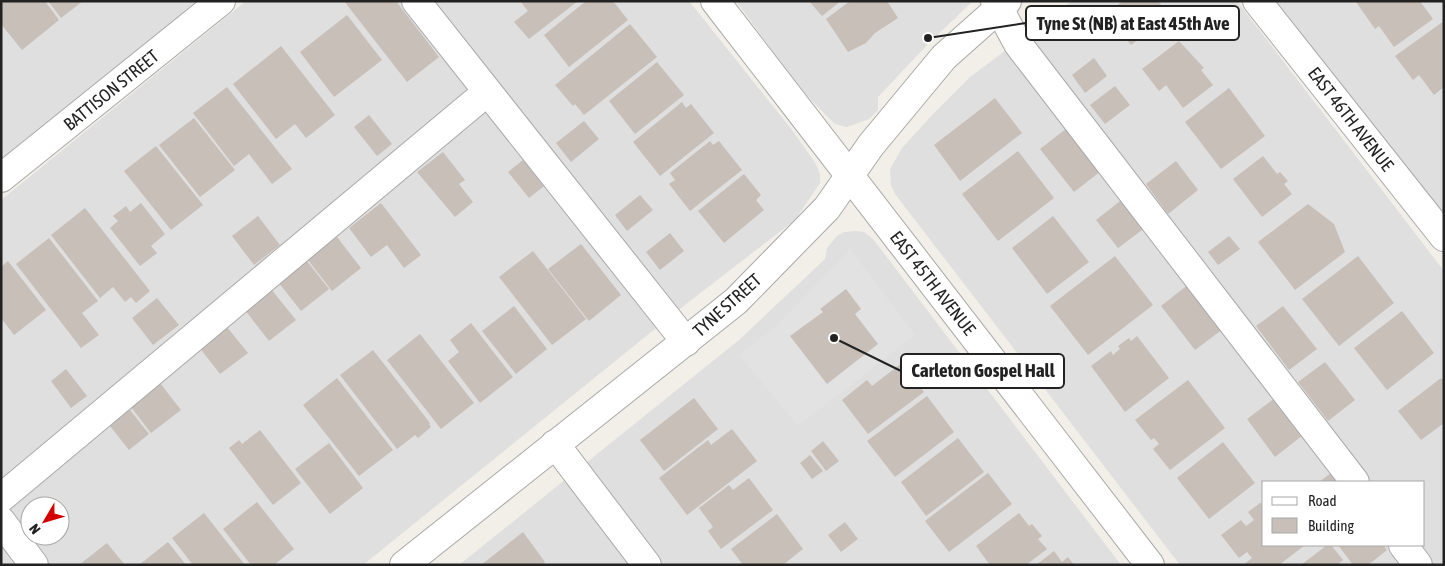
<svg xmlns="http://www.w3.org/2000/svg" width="1445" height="566" viewBox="0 0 1445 566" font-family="'Asap Condensed',sans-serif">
<rect width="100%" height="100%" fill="#f2efe9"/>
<g fill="#e0dfdf" fill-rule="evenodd">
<polygon points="1,1 204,1 1,164"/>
<path d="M246 1H689L792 130 816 164 820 174V183L795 220 681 308 363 565H1V200ZM30 506H60V536H30Z"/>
<polygon points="736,1 973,1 930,42 878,97 878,110 869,119 847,127 835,124 800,89"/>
<path d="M1072 1H1237L1444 271V565H1180L895 194 891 185 890 169 902 148 934 113 970 77ZM1264 482H1424V545H1264Z"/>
<polygon points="1274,1 1444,1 1444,219"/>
<polygon points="856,231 864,232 873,239 1121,565 459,565 739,340 825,259 827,248 837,236 844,232"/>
</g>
<path fill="#e2e2e2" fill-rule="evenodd" d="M850 249 915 335 798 426 739 355 777 325ZM846 289 861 309 855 314 878 344 827 384 791 336 823 312 821 308Z"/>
<g fill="#c7bfb8">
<polygon points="1,1 45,1 59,20 22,50 1,24"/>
<polygon points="48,1 83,1 61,18"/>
<polygon points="344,1 396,1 439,57 407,82"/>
<polygon points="520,1 578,1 529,39 514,22 528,11"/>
<polygon points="586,1 613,1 628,20 569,67 544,35"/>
<polygon points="809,1 841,1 822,16"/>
<polygon points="850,1 887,1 898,18 875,33 866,43 848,52 826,19"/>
<polygon points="1123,1 1158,1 1175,23 1162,33 1156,26 1131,45 1106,14"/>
<polygon points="1358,1 1420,1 1433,19 1394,47 1379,26 1375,29 1356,2"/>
<polygon points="347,15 382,60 334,97 300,52"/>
<polygon points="1444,21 1444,87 1434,95 1419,75 1413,80 1395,56"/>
<polygon points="630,24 657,57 584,115 575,104 573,106 555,85"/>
<polygon points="1179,41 1204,68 1201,70 1213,85 1183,108 1166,85 1159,91 1142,69"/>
<polygon points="281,46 335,115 306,138 295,124 276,139 233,84"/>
<polygon points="1094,58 1107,76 1085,93 1072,75"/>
<polygon points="657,62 684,95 635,134 609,101"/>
<polygon points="1115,86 1130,105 1105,124 1090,105"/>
<polygon points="227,87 292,169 272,184 249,154 234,166 193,113"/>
<polygon points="1229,88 1265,136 1221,169 1185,122"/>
<polygon points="995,98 1022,133 960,181 934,145"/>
<polygon points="682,102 686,108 691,104 714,133 660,176 633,142"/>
<polygon points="369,115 392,144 377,156 354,127"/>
<polygon points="194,118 235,170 200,197 159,145"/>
<polygon points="584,121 599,139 571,162 556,143"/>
<polygon points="1067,128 1101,171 1074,192 1040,149"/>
<polygon points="710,141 713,145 719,141 742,170 690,211 669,184 675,180 670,173"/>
<polygon points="156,146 203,205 171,230 124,171"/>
<polygon points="1018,151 1054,198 998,241 962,194"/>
<polygon points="443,152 465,180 459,184 473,202 455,217 417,172"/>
<polygon points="1263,156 1277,174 1280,172 1288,181 1284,184 1292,194 1262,217 1233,179"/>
<polygon points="523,160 544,186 529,198 508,172"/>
<polygon points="1176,161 1198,190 1168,214 1146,184"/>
<polygon points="744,174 761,195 756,200 764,210 724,243 698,211"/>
<polygon points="640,195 653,210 627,231 615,215"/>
<polygon points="1124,198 1146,227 1118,248 1096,220"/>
<polygon points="141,203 165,234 151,246 157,253 140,266 110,228 118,221 113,216 126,206 130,212"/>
<polygon points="381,203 421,255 404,268 387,245 371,257 349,228"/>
<polygon points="1308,204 1334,224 1345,252 1295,290 1258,242"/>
<polygon points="85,208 150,291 136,303 131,297 125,302 113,287 100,298 51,235"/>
<polygon points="258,216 280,245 254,265 232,236"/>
<polygon points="1053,216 1089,262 1047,294 1012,248"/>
<polygon points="670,233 684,251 660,270 646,252"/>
<polygon points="1229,236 1240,249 1218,265 1208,252"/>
<polygon points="337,237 361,268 332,291 308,260"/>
<polygon points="49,238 98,301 82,313 99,335 81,348 16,264"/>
<polygon points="581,244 621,295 589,321 548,269"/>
<polygon points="533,251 586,319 552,345 499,277"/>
<polygon points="1115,256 1153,305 1088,355 1050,306"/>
<polygon points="1358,256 1394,303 1339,346 1302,299"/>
<polygon points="8,261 46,310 14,335 1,318 1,267"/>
<polygon points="307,261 329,289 301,311 279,283"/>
<polygon points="1189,284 1223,329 1195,350 1161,306"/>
<polygon points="271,289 296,320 269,341 245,310"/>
<polygon points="846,289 861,309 855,314 878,344 827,384 790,336 823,312 820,309"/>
<polygon points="157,298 179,325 153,345 132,318"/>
<polygon points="514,306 547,349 516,374 482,331"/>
<polygon points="1283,306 1317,349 1289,370 1256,326"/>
<polygon points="1402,311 1434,353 1387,390 1354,348"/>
<polygon points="471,323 513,377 480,403 448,361 459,352 450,340"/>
<polygon points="226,326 248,353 220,374 199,347"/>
<polygon points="420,334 474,403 441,429 387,360"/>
<polygon points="1137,336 1169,378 1125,412 1091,366 1111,351 1113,355 1120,349 1118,346 1129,338 1131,341"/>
<polygon points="373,350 430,423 429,424 431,427 418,438 415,435 397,449 340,375"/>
<polygon points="1325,362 1355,400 1328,421 1298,382"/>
<polygon points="902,363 924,392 868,434 842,400 867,380 872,386"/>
<polygon points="66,369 87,396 71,408 51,381"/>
<polygon points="337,378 393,450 359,476 303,405"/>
<polygon points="1441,378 1444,381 1444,423 1421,440 1398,411"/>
<polygon points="1188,380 1225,428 1170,470 1153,449 1159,444 1154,438 1151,440 1135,420"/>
<polygon points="160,383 181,410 151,433 130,406"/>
<polygon points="927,396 954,432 895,477 867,441"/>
<polygon points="694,398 718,429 664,471 640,440"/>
<polygon points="1275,398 1303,435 1275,457 1247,419"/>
<polygon points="126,405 149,434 129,450 106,421"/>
<polygon points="732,429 757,461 687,515 659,478 708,440 711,445"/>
<polygon points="260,430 301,483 273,505 229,448 239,440 242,444"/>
<polygon points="958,438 984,472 926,516 901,482"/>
<polygon points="823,441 839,461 826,471 811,451"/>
<polygon points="1223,442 1255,483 1209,519 1177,478"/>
<polygon points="329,443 363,488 330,514 295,469"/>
<polygon points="810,455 823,471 812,479 800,463"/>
<polygon points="988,473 1012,504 949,552 925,521"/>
<polygon points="1331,473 1338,482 1319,482"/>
<polygon points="749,478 773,510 721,549 708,531 713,527 699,508 729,485 733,490"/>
<polygon points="257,502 294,549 274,565 251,565 223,529"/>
<polygon points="1260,503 1264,505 1264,545 1305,545 1279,565 1243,565 1252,558 1247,552 1239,558 1221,535 1241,520 1246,526 1254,520 1248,512"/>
<polygon points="204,513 245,565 193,565 172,538"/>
<polygon points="1019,513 1029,526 1032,524 1042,536 1038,539 1047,549 1026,565 990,565 976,546"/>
<polygon points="777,514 803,549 783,565 743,565 731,549"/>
<polygon points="845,522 858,539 841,552 828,535"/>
<polygon points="523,532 545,562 542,565 481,565"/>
<polygon points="168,542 186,565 139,565"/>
<polygon points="107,543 125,565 79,565"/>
<polygon points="1327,545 1331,545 1343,560 1337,565 1301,565"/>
<polygon points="1338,545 1383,545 1387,550 1368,565 1353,565"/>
<polygon points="1054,551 1062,562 1068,557 1074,565 1036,565"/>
</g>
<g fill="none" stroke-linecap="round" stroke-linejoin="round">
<defs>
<g id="minor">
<polyline points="416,1 686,342"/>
<polyline points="715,1 1150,565"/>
<polyline points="995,1 1018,44 1355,482"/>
<polyline points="1257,1 1444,237"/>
<polyline points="1,178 221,1"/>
<polyline points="555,444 647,565"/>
<polyline points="1,498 487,92"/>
<polyline points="1,521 34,565"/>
<polyline points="1403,545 1418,565"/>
<polyline points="404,565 736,301 827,208 871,145 944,57 1007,1"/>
</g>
</defs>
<use href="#minor" stroke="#a9a9a9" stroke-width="30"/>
<use href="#minor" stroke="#fff" stroke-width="28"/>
</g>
<g text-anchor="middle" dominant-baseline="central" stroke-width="4.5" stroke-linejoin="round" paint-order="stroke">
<g font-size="18" fill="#222" stroke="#fff">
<text transform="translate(111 90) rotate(-39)">BATTISON STREET</text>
<text transform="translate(1351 119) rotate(52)">EAST 46TH AVENUE</text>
<text transform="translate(933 283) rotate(52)">EAST 45TH AVENUE</text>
<text transform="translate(727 305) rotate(-42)">TYNE STREET</text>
</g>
</g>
<path fill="none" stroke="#222" stroke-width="2" d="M928 38L1026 23M834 338L901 371"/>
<g fill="#222" stroke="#fff" stroke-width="2">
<circle cx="928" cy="38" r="5"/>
<circle cx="834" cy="338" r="5"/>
</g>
<g fill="#fff" stroke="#222" stroke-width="2">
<rect x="1026" y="6" width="213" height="34" rx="5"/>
<rect x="901" y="354" width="163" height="34" rx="5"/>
</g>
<g font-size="19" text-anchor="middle" font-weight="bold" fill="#222">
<text x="1133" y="30">Tyne St (NB) at East 45th Ave</text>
<text x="983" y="377">Carleton Gospel Hall</text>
</g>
<rect width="1445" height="566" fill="none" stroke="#222222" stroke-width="5"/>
<rect x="1262" y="481" width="162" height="65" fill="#ffffff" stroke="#a7a7a7"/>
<rect x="1272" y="497" width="25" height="8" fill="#ffffff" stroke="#a7a7a7"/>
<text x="1308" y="506" font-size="15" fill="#222222">Road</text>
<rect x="1272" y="518" width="25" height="15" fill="#c7bfb8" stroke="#a7a7a7"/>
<text x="1308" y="531" font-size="15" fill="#222222">Building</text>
<g transform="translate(45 521) rotate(232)"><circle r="24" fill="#ffffff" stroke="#a7a7a7"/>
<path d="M0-4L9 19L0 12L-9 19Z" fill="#d40000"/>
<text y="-8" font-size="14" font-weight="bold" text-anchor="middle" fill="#222222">N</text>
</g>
</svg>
